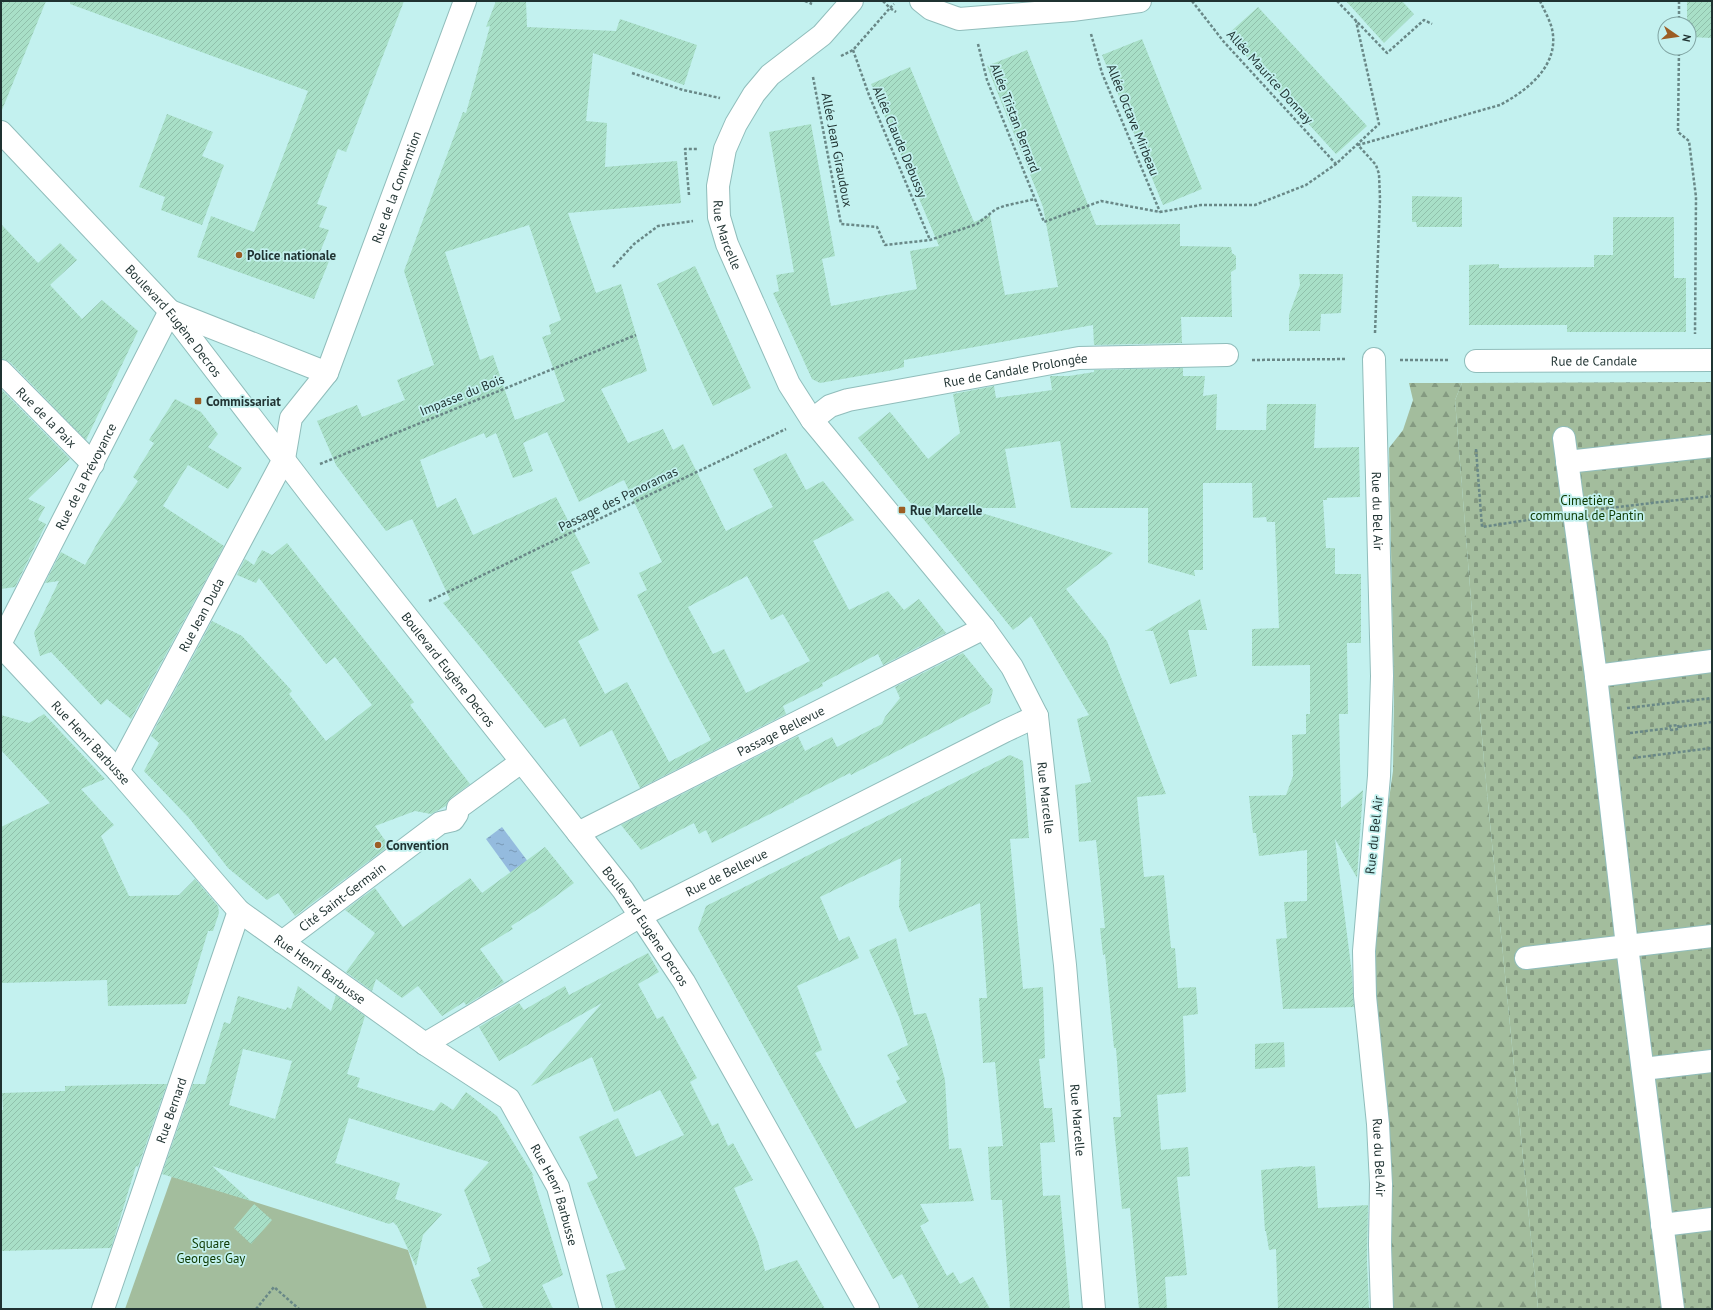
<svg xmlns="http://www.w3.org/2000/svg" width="1713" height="1310" viewBox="0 0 1713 1310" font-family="'PT Sans',sans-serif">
<defs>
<pattern id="forest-firs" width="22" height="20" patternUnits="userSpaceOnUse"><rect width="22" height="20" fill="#a3bd9d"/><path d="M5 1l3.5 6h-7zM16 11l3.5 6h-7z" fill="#849a81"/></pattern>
<pattern id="cemetery-stones" width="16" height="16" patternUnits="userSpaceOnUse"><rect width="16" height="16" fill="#a3bd9d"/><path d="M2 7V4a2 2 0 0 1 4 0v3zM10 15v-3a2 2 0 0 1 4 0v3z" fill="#849a81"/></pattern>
<pattern id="water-ripples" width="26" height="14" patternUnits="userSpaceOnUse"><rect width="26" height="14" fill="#94bbde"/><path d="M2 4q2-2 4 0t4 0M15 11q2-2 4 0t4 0" fill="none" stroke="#7899b5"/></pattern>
<pattern id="building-hatch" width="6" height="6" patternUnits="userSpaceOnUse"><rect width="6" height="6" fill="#a8dfc7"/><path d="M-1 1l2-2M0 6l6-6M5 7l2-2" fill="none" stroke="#90c0ab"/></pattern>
</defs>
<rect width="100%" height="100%" fill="#c3f1ef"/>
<polygon fill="#a3bd9d" points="172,1176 408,1250 427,1309 125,1309"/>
<polygon fill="url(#forest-firs)" points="1409,383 1462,383 1455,400 1484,762 1538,1309 1391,1309 1373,1037 1372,920 1393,771 1394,699 1389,448 1403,430 1413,400"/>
<polygon fill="url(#cemetery-stones)" points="1712,382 1712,1309 1538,1309 1484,762 1455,400 1462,383"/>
<polygon fill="url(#water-ripples)" points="502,827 529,863 513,876 486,839"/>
<g fill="url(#building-hatch)" fill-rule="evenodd">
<polygon points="1,1 46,1 2,110 1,109"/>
<polygon points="70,1 404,1 346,152 338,149 317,204 327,207 319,227 329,230 320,252 331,256 314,299 197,257 211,216 254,232 308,91 70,4"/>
<path d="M496 1H526L527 27 616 31 620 19 697 45 684 85 593 53 586 121 607 123 605 167 677 161 681 203 568 213 596 293 621 284 647 371 601 389 628 443 663 429 673 450 683 444 726 531 773 507 753 469 786 453 806 490 823 481 854 520 813 541 849 610 888 591 904 610 919 599 946 633 883 665 878 654 822 683 823 686 783 706 786 714 640 788 612 730 580 747 565 718 545 728 484 652 443 603 450 599 412 519 386 531 336 465 317 421 357 405 362 417 405 400 397 380 434 365 404 271 463 112 466 113 490 26 486 27ZM529 225 561 320 549 325 551 334 542 337 565 401 515 420 493 355 480 360 445 252ZM547 432 579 502 624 480 662 562 639 573 647 590 637 595 669 661 711 740 669 762 627 682 605 694 578 641 599 630 571 572 590 563 556 497 473 535 456 498 437 508 420 460 484 433 486 438 496 433 513 478 533 471 523 443ZM747 576 771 620 783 614 810 661 746 693 724 649 713 654 688 607Z"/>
<polygon points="1346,1 1402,1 1414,14 1384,43"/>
<polygon points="1687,1 1712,1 1712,38 1689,37 1689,24 1687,24"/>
<polygon points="1258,7 1367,126 1336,154 1227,35"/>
<polygon points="1142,39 1202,189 1163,205 1102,55"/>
<polygon points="1027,50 1096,225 1180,224 1180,246 1231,247 1232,253 1236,256 1236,269 1231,272 1232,317 1181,317 1182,343 1094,345 1093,325 904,360 904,367 893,370 820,383 812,379 773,293 779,291 776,275 794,272 769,132 811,124 835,256 822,259 831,306 917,289 910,251 939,246 871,84 910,67 974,222 990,215 1005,295 1058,287 1043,207 987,66"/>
<polygon points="167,114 213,132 202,156 224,165 202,225 161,210 165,197 139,187"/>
<polygon points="1412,196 1462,197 1462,227 1417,227 1416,222 1412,222"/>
<polygon points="1613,217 1674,217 1674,278 1686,278 1686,332 1567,332 1567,325 1469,325 1469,265 1499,264 1499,268 1594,267 1594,255 1613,255"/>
<polygon points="1,224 38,263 60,243 77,260 50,285 82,319 102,300 138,331 86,440 10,362 1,359"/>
<polygon points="695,266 751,388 713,406 657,284"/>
<polygon points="1299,274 1343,274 1341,313 1321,314 1320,331 1289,331 1289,315 1300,285"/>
<polygon points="1183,368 1183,376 1205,376 1203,396 1217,394 1216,430 1266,430 1267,404 1316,404 1314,448 1359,447 1360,497 1327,498 1327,500 1323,500 1326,548 1335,548 1335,574 1361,574 1361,643 1347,643 1348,714 1339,714 1341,808 1363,790 1357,878 1335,839 1352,974 1354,1007 1283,1009 1276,939 1287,938 1284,902 1307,901 1307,850 1259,856 1256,833 1253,833 1249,796 1286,795 1293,776 1292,735 1306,734 1306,714 1310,714 1310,665 1252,666 1252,629 1279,628 1275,522 1267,522 1266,517 1253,518 1252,483 1203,483 1203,570 1194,570 1195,576 1148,563 1148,508 1071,508 1060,441 1005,449 1016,508 965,508 1113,553 1066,589 1107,641 1166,794 1137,797 1144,877 1164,875 1171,948 1175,948 1178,988 1196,987 1198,1014 1183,1016 1186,1092 1157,1095 1161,1150 1188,1147 1190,1176 1177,1177 1187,1275 1165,1277 1167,1309 1139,1309 1130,1208 1122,1209 1113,1117 1121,1117 1116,1048 1114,1048 1105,954 1103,955 1100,928 1105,928 1096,840 1079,842 1075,785 1091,782 1077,719 1089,715 1031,616 1013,630 858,438 890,412 928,459 960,433 953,394 994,386 996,398 1052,390 1050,376 1069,376 1094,372 1094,370"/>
<polygon points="1,389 70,459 28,499 45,507 38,520 46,524 15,587 1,589"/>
<polygon points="175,399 201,412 218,434 208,447 242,468 228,489 188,465 163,506 224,546 131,719 107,699 101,705 51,652 40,656 34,633 59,581 45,583 61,552 85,565 100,538 138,481 133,477 154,443 149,440"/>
<polygon points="287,543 414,702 410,705 470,784 451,798 446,806 431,814 415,811 375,826 389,846 295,916 278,893 267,900 228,868 189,818 144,771 159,743 151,736 212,621 242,636 292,691 289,694 326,741 372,705 335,657 326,664 259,578 256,583 237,575 245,559 254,565 262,550 272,555"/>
<polygon points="1200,599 1207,630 1188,630 1197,676 1170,684 1153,631 1145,631"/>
<polygon points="963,653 993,690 990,703 851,775 850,773 794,801 794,802 712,843 706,830 699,834 694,823 641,850 621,825 798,736 805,751 832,737 837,747 882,724 885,717 900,698 895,687"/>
<polygon points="44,714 105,779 81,789 114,825 101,836 129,896 179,895 195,879 218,906 219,913 213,931 208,931 186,1004 108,1006 107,980 1,983 1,827 50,803 1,750 1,715 29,723"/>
<polygon points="1010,755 1023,761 1029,838 1010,839 1023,989 1043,987 1045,1058 1039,1059 1044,1108 1052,1108 1055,1142 1040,1143 1043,1196 1060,1195 1070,1309 1010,1309 1002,1200 991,1200 988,1147 1003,1146 995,1062 983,1063 979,998 987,998 980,903 909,932 899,907 901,858 820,897 839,941 849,936 859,958 797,986 822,1050 815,1053 856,1129 907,1102 896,1081 900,1079 887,1055 908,1045 899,1017 869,950 896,938 914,1015 926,1013 934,1037 945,1080 949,1149 961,1148 974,1201 920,1204 929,1221 920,1226 947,1276 953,1272 960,1284 973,1277 990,1309 915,1309 919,1307 902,1274 893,1279 698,929 706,906"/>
<polygon points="545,847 574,883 543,906 511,926 513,929 480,949 504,982 466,1005 464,1002 442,1016 418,986 402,998 376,979 372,991 346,972 375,933 345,910 375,888 403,927 470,878 482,893"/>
<polygon points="648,953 659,972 638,984 657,1019 663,1016 697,1078 690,1082 712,1126 718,1123 728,1146 733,1143 753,1180 734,1188 758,1242 765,1271 797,1260 825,1309 616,1309 606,1275 626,1269 587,1183 598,1178 579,1137 618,1118 636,1157 684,1135 660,1090 614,1112 592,1057 531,1086 602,1003 499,1061 479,1027 519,1003 524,1010 565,986 569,995"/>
<path d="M298 986 331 1011 336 995 365 1016 347 1074 360 1078 357 1087 434 1111 441 1102 453 1110 466 1092 497 1116 534 1176 532 1175 563 1275 542 1285 553 1309H484L471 1280 480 1276 477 1268 491 1261 464 1190 489 1162 349 1118 335 1163 400 1183 395 1199 442 1214 423 1235 416 1266 397 1226 393 1222 389 1224 212 1166 251 1201 162 1174 193 1084H205L224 1022 230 1024 238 996 286 1010 287 1007 291 1009ZM243 1049 292 1061 275 1119 229 1105Z"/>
<polygon points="1284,1042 1285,1067 1255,1069 1255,1044"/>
<polygon points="143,1084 167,1084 138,1167 136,1166 111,1248 1,1251 1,1110 3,1110 2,1093 65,1091 65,1086"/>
<polygon points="1302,1166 1303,1167 1315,1166 1318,1208 1368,1205 1367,1262 1369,1309 1278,1309 1276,1249 1269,1250 1266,1231 1265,1231 1261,1170"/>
<polygon points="254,1204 272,1220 251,1244 234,1228"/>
</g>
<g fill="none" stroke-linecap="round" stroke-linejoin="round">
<defs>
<g id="minor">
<path id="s1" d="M852 1 822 35 770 75 754 94 736 124 725 149 718 186 719 217 727 244 789 384 812 420 984 628 1012 667 1037 716 1065 965 1094 1309"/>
<polyline points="921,1 931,9 959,19 1072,10 1140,1"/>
<path id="s2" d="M1 132 170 311 314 499 623 890 684 982 868 1309"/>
<path id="s3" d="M1374 359 1382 676 1379 776 1364 951 1365 996 1378 1124 1381 1184 1380 1245 1382 1309"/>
<path id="s4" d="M1476 361 1712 360"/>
<path id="s5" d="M1 371 93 464"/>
<path id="s6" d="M812 420 830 406 848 400 1079 358 1227 355"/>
<polyline points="1564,438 1596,676 1627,946 1673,1309"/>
<polyline points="1567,462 1712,446"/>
<path id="s7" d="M1 642 170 311 327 373"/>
<path id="s8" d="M1 646 118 771 239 911 425 1044 509 1099 558 1187 591 1309"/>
<polyline points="1596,676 1712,661"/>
<path id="s9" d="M118 771 284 459 291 418 327 373 465 1"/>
<path id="s10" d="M578 833 984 628"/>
<path id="s11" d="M282 942 440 823 453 820 457 814 458 808 521 762"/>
<polyline points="1526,958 1712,936"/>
<path id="s12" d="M425 1044 642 915 1005 731 1037 716"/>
<polyline points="1643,1069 1712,1061"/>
<polyline points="1662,1225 1712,1219"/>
<path id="s13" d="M103 1309 239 911"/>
</g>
</defs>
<use href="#minor" stroke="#90bdbb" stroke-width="24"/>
<g stroke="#698887" stroke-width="2.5" stroke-dasharray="3 2" stroke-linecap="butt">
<polyline points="805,1 812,4"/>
<polyline points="883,1 890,8 894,4"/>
<polyline points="1192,1 1224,42 1336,164"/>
<polyline points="1337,1 1387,53 1424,20 1432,24"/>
<polyline points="1679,24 1679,1"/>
<polyline points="1091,34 1102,73 1160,212"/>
<polyline points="978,44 987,80 1035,199"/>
<polyline points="1679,48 1678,132 1689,141 1696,197 1695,334"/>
<polyline points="853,50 869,95 930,240"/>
<polyline points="841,56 853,50 890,8 896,12"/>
<polyline points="632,73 683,90 720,98"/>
<polyline points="813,77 841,224 877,227 885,245 930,240 977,224 996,209 1004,206 1035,199 1044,222 1101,201 1160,212 1201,205 1255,205 1306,185 1336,164 1379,124 1356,21"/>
<polyline points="689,195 685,149 697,149"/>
<polyline points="613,267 634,244 658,226 693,221"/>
<path d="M1375 333 1380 199 1379 174 1376 165 1358 145 1500 105C1528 90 1560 65 1552 29 1550 20 1544 10 1540 1"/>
<polyline points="1252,360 1347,359"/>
<polyline points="1400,360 1449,360"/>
<polyline points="1476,449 1482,527 1547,517"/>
<polyline points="320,464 636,335"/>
<polyline points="1601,509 1712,496"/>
<polyline points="429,601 786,429"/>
<polyline points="1627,708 1712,698"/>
<polygon points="1678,725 1679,729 1671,730 1670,726"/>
<polyline points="1679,727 1712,722"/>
<polyline points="1630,733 1671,728"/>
<polyline points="1633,758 1712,748"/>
<polyline points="256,1309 274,1287 299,1309"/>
</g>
<use href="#minor" stroke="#fff" stroke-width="22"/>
</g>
<g fill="#9c5e24" stroke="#c3f1ef" stroke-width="1.5">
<circle cx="239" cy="255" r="4"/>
<rect x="194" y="397" width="8" height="8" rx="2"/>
<rect x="898" y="506" width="8" height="8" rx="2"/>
<circle cx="378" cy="845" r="4"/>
</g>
<g text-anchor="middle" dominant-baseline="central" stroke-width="3.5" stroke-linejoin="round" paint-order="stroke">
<g font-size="13" fill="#1f3231" stroke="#c3f1ef">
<text transform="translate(1270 77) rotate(48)">Allée Maurice Donnay</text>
<text transform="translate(1015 118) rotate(69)">Allée Tristan Bernard</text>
<text transform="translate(1133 120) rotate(68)">Allée Octave Mirbeau</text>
<text transform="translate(900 142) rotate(67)">Allée Claude Debussy</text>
<text transform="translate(837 150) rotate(79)">Allée Jean Giraudoux</text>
<text stroke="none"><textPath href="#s9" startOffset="651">Rue de la Convention</textPath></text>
<text stroke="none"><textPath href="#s1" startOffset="286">Rue Marcelle</textPath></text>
<text stroke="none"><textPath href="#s2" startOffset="256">Boulevard Eugène Decros</textPath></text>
<text stroke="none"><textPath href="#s4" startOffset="118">Rue de Candale</textPath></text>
<text stroke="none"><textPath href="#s6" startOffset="212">Rue de Candale Prolongée</textPath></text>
<text transform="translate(462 395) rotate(-22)">Impasse du Bois</text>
<text stroke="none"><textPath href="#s5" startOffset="65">Rue de la Paix</textPath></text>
<text stroke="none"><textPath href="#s7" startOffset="186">Rue de la Prévoyance</textPath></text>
<text transform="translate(618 499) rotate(-26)">Passage des Panoramas</text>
<text stroke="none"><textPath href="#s3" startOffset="152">Rue du Bel Air</textPath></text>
<text stroke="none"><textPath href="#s9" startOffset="177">Rue Jean Duda</textPath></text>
<text stroke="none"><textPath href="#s2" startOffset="700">Boulevard Eugène Decros</textPath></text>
<text stroke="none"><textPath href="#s10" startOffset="227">Passage Bellevue</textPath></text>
<text stroke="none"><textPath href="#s8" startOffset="132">Rue Henri Barbusse</textPath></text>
<text stroke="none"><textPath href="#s1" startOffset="946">Rue Marcelle</textPath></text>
<text transform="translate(1374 835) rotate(-84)">Rue du Bel Air</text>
<text stroke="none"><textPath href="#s12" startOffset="347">Rue de Bellevue</textPath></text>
<text stroke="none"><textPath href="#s11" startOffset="75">Cité Saint-Germain</textPath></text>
<text stroke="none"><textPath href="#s2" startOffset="1024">Boulevard Eugène Decros</textPath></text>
<text stroke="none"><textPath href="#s8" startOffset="456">Rue Henri Barbusse</textPath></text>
<text stroke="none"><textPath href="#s13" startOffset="210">Rue Bernard</textPath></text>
<text stroke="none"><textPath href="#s1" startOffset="1270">Rue Marcelle</textPath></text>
<text stroke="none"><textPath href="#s3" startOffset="800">Rue du Bel Air</textPath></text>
<text stroke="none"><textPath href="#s8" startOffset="792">Rue Henri Barbusse</textPath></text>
</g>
<g font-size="13" font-weight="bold" fill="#1f3231" stroke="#c3f1ef" text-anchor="start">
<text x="247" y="255">Police nationale</text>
<text x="206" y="401">Commissariat</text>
<text x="910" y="510">Rue Marcelle</text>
<text x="386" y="845">Convention</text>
</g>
<g font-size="13" fill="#0e3a02" stroke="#c3f1ef">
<text x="1587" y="500">Cimetière<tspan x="1587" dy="15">communal de Pantin</tspan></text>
<text x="211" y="1243">Square<tspan x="211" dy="15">Georges Gay</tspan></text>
</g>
</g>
<rect width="1713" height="1310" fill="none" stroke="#1f3231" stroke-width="4"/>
<g transform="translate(1677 36) rotate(103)"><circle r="19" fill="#c3f1ef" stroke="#81a5a3"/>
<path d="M0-3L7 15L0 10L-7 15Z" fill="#9c5e24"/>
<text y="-6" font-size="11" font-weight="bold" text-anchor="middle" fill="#1f3231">N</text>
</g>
</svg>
